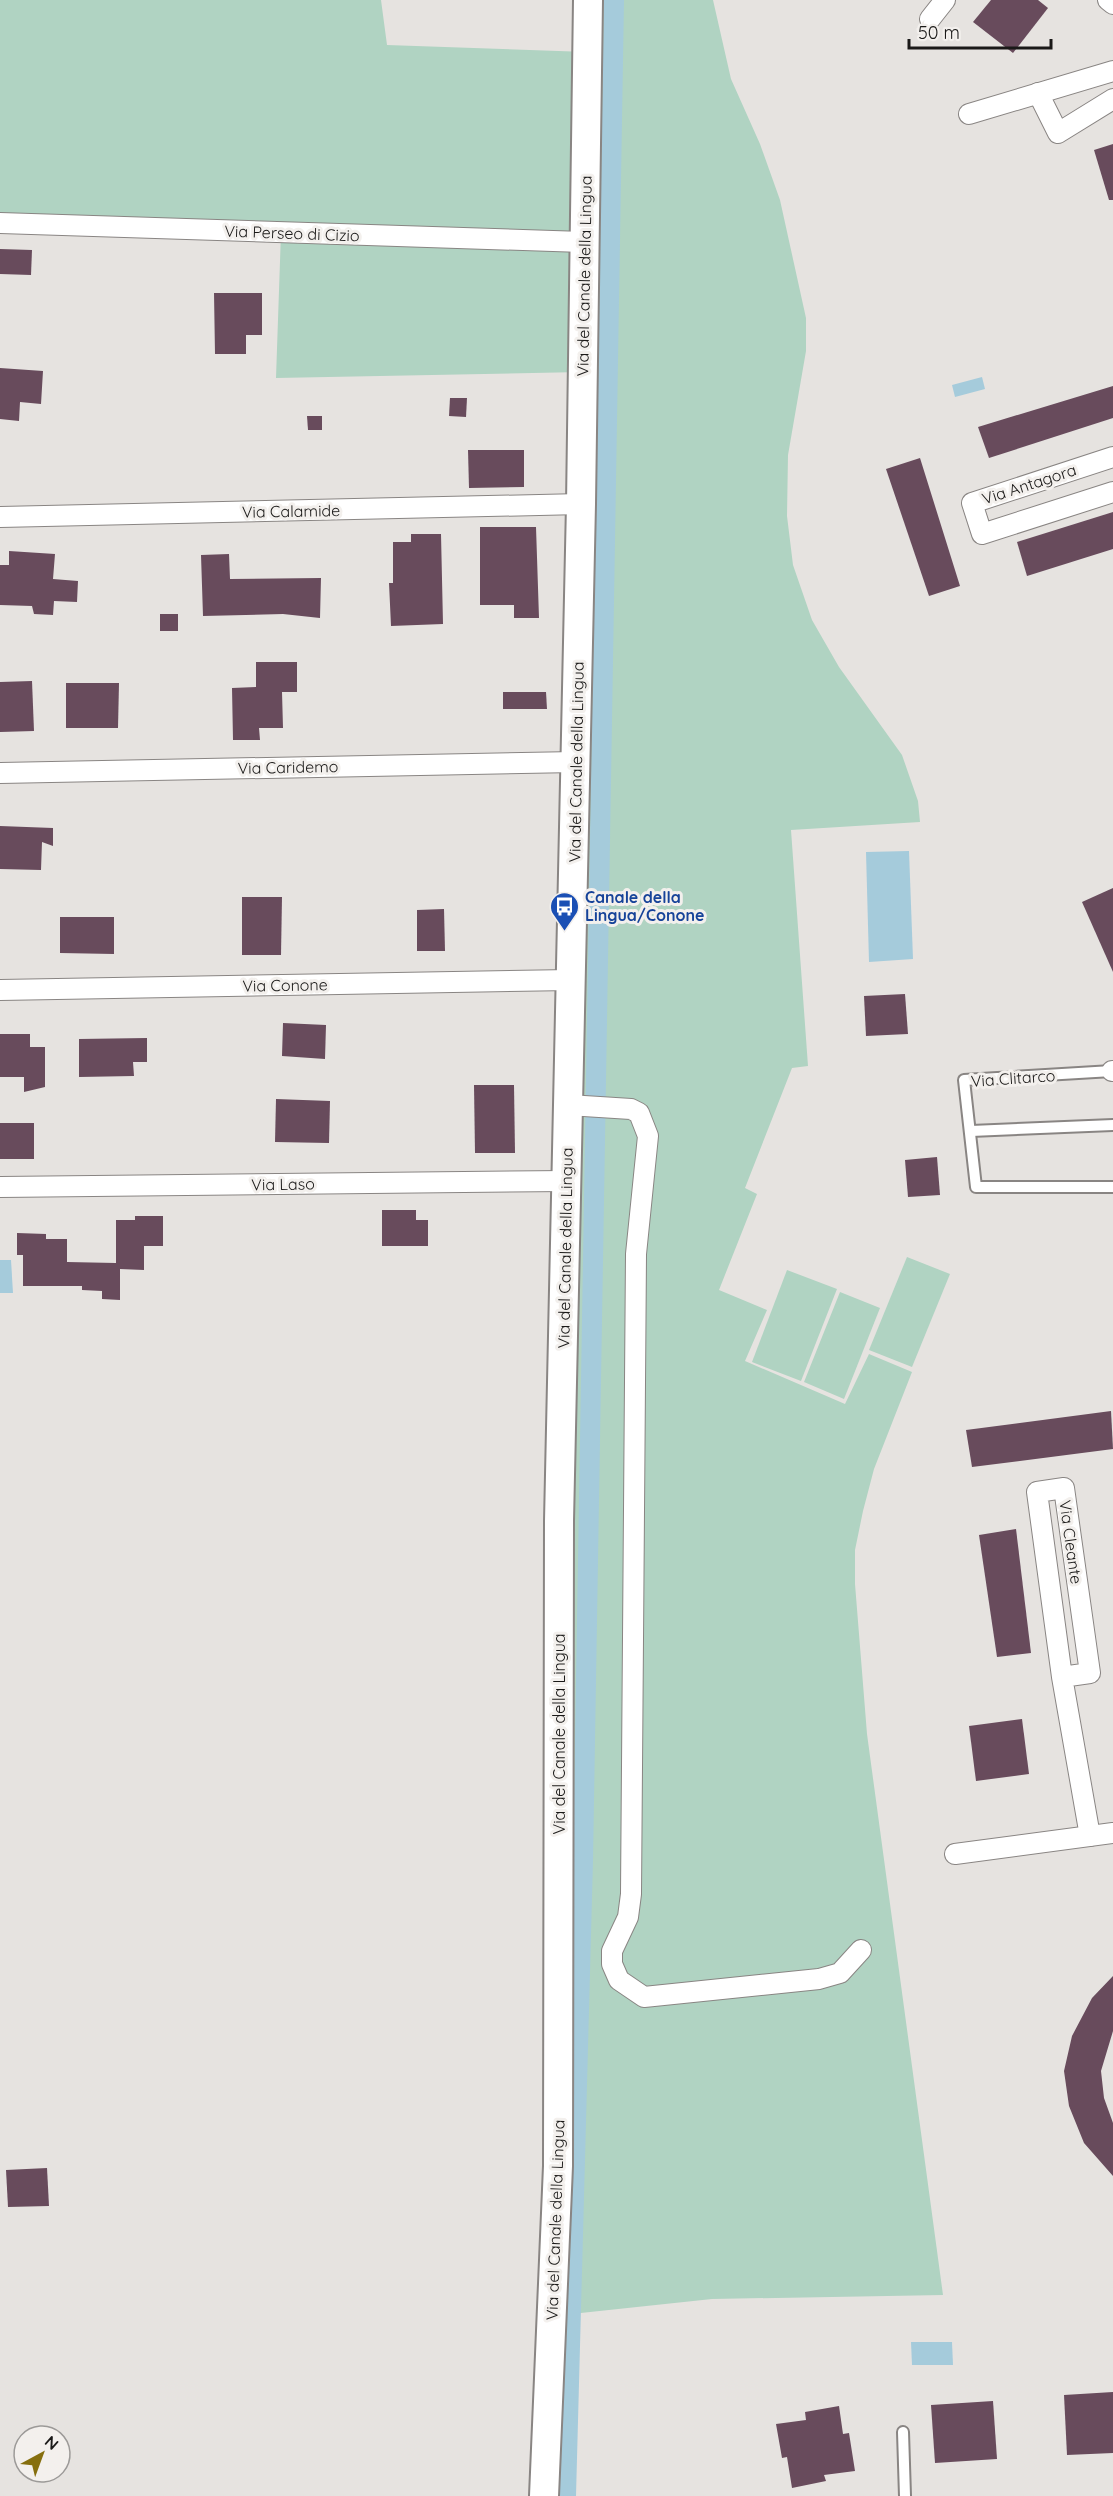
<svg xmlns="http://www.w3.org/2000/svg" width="1113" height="2496" viewBox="0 0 1113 2496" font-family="Quicksand,sans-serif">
<rect width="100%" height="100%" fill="#e6e3e0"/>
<g fill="#b0d3c2">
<polygon points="0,0 381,0 387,45 587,52 582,372 276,378 281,232 0,223"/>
<polygon points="598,0 713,0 731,79 760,144 780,200 806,318 806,351 788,455 787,516 793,565 812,620 839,667 902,755 918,801 920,822 791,830 808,1066 792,1068 745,1188 757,1194 719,1290 767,1310 745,1361 845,1404 869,1354 912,1372 874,1469 863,1511 855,1550 855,1584 867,1734 943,2295 712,2299 562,2315"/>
<polygon points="907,1257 950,1274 912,1367 869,1350"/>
<polygon points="787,1270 837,1289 801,1381 752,1362"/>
<polygon points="840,1292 880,1308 844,1399 804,1382"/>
</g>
<g fill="#a5cbdb">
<polygon points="982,377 985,389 955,397 952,385"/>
<polygon points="909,851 913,959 869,962 866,852"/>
<polygon points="0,1260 11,1260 13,1293 0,1293"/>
<polygon points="911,2342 952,2342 953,2365 912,2365"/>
</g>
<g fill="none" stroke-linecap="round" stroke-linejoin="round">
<polyline stroke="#a5cbdb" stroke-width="20" points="566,2496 583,1860 614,0"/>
</g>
<g fill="#684b5c">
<polygon points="991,0 1038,0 1048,8 1013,53 973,22"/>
<polygon points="1113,144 1113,200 1109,200 1094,150"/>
<polygon points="0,249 32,250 31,275 0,274"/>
<polygon points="214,293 262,293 262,335 246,335 246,354 215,354"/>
<polygon points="0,368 43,371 41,404 20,402 19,421 0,419"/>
<polygon points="1113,386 1113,418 989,458 978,427"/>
<polygon points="450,398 467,398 466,417 449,416"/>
<polygon points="307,416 322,416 322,430 308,430"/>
<polygon points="468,450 524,450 524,487 469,488"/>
<polygon points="920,458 960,586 929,596 886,469"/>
<polygon points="1113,512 1113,549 1027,576 1017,542"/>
<polygon points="480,527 536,527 539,618 514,618 514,605 480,605"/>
<polygon points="411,534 441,534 443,624 391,626 389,583 393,583 393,542 411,542"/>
<polygon points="9,551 55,554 53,579 78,581 77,602 54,601 53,615 34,614 32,606 0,605 0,565 9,565"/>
<polygon points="229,554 230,579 321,578 320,618 283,614 203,616 201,555"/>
<rect x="160" y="614" width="18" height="17"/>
<polygon points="256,662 297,662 297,692 282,692 283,728 259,728 260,740 233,740 232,688 256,687"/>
<polygon points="32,681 34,731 0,732 0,682"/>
<polygon points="66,683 119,683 118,728 66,728"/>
<polygon points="503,692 546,692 547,709 503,709"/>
<polygon points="0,826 53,828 53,846 42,842 41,870 0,869"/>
<polygon points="1113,888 1113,972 1082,902"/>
<polygon points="242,897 282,897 281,955 242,955"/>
<polygon points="444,909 445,951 417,951 417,910"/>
<polygon points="60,917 114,917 114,954 60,953"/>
<polygon points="905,994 908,1034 866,1036 864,996"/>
<polygon points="283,1023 326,1025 325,1059 282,1056"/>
<polygon points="0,1034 30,1034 30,1047 45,1047 45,1087 24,1092 24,1077 0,1077"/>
<polygon points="147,1038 147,1062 133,1062 134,1076 79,1077 79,1039"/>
<polygon points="474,1085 514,1085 515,1153 475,1153"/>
<polygon points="276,1099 330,1101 329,1143 275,1142"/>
<rect x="0" y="1123" width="34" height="36"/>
<polygon points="937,1157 940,1195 908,1197 905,1160"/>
<polygon points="382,1210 416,1210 416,1220 428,1220 428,1246 382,1246"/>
<polygon points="135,1216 163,1216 163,1246 144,1246 144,1270 120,1269 120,1300 102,1299 102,1291 82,1290 82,1286 23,1286 23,1255 17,1255 17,1233 46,1234 46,1239 67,1239 67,1262 116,1263 116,1220 135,1220"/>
<polygon points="1111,1411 1113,1449 972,1467 966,1430"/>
<polygon points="1016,1529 1031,1653 997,1657 979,1535"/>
<polygon points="1022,1719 1029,1774 976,1781 969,1726"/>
<polygon points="1113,1976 1113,2031 1101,2071 1104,2098 1113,2123 1113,2176 1084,2143 1069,2106 1064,2071 1072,2036 1092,1998"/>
<polygon points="47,2168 49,2206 8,2207 6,2170"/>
<polygon points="1113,2392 1113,2453 1067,2455 1064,2395"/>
<polygon points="993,2401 997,2459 935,2463 931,2405"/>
<polygon points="839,2406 843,2434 849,2433 855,2471 824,2475 826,2481 792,2488 787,2457 782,2458 776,2424 806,2420 805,2412"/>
</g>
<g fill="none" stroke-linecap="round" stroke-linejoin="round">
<defs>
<g id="lane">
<polyline points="1113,1075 1112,1071 964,1080 976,1187 1113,1187"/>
<polyline points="971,1131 1113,1125"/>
<polyline points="903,2432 905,2496"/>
</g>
<g id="street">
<polyline points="1108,0 1113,4"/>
<polyline points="930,19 945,0"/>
<polyline points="1038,93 1058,133 1113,99"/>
<polyline points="969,114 1113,71"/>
<polyline points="0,223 583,242"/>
<polyline points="1113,457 972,503 982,534 1113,492"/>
<polyline points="0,517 581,504"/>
<polyline points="0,773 576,762"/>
<polyline points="0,990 571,980"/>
<polyline points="1112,1071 1113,1071"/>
<polyline points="568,1105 631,1109 639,1113 648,1136 636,1254 631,1894 628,1917 612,1951 612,1964 619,1980 644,1997 819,1979 840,1973 861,1950"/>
<polyline points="0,1187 567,1181"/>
<polyline points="1062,1677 1090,1673 1064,1488 1037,1492 1062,1677 1090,1836"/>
<polyline points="955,1854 1113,1833"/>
</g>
<polyline id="secondary" points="544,2496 558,2166 559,1521 581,504 588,0"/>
</defs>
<use href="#lane" stroke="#898583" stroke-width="14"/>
<use href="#street" stroke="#898583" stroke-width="22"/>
<use href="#secondary" stroke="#898583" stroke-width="32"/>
<use href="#lane" stroke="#fff" stroke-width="10"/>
<use href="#street" stroke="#fff" stroke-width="20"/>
<use href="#secondary" stroke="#fff" stroke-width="28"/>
</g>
<defs>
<symbol id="bus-pin" viewBox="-11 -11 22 30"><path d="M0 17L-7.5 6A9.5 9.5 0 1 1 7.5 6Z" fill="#1a4fb4" stroke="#f3f0ed"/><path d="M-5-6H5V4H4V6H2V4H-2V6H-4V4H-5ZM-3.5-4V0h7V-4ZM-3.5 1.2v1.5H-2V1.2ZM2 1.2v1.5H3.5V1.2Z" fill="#fff"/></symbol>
</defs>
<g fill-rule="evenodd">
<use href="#bus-pin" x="548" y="890" width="33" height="45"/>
</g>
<g text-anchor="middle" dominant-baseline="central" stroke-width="6" stroke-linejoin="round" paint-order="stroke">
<g font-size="16" fill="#1a1918" stroke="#f3f0ed">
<text transform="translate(292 233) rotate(2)">Via Perseo di Cizio</text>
<text transform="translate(584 276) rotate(-89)">Via del Canale della Lingua</text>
<text transform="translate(1029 484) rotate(-18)">Via Antagora</text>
<text transform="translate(291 511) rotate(-1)">Via Calamide</text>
<text transform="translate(576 762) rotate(-89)">Via del Canale della Lingua</text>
<text transform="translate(288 767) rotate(-1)">Via Caridemo</text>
<text transform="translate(285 985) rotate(-1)">Via Conone</text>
<text transform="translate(1013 1078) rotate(-4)">Via Clitarco</text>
<text transform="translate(283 1184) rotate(-1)">Via Laso</text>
<text transform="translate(565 1248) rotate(-89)">Via del Canale della Lingua</text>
<text transform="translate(1071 1542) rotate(82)">Via Cleante</text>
<text transform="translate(559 1734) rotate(-90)">Via del Canale della Lingua</text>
<text transform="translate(555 2220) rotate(-88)">Via del Canale della Lingua</text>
</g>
<g font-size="16" font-weight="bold" fill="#164399" stroke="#f3f0ed" text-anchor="start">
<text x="585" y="897">Canale della<tspan x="585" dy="18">Lingua/Conone</tspan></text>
</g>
</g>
<g transform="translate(42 2454) rotate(41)"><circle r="28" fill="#f3f0ed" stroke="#9c9a98" stroke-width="1.5"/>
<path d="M0-4.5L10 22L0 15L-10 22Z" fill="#866f0e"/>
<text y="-9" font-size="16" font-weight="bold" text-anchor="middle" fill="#1a1918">N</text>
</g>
<path d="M909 39v9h142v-9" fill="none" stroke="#1a1918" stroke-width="3"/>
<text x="918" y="39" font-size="18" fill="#1a1918" stroke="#f3f0ed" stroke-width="4.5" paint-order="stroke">50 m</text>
</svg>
